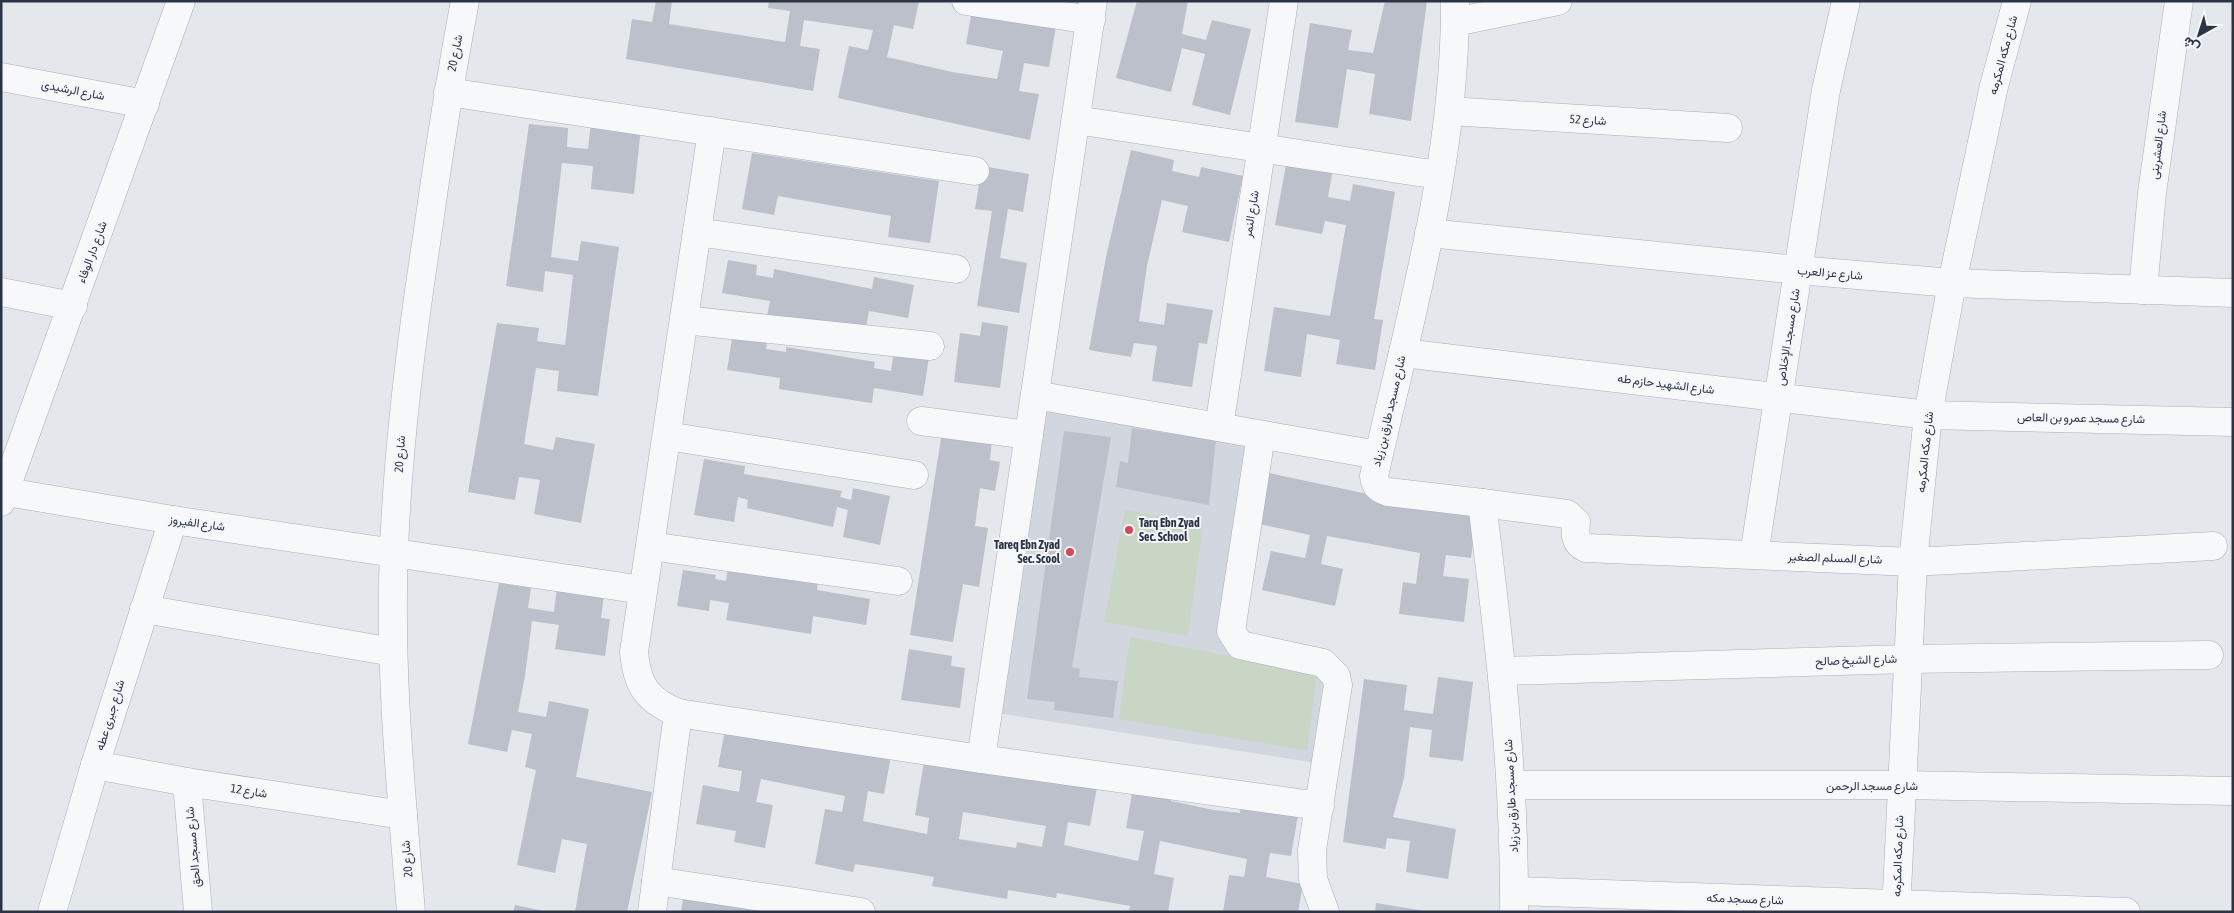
<svg xmlns="http://www.w3.org/2000/svg" width="2234" height="913" viewBox="0 0 2234 913" font-family="'Asap Condensed',Vazirmatn,sans-serif">
<rect width="100%" height="100%" fill="#e4e7ec"/>
<polygon fill="#d2d6de" points="1035,398 1257,436 1226,624 1330,674 1323,764 990,712"/>
<g fill="#c9d6c5">
<polygon points="1125,510 1203,524 1188,636 1104,622"/>
<polygon points="1130,637 1317,673 1307,750 1119,719"/>
</g>
<g fill="#bbc0ca" fill-rule="evenodd">
<polygon points="656,1 672,1 669,24 785,42 790,11 768,8 769,1 915,1 919,2 913,29 894,25 887,57 952,72 997,79 1003,51 966,44 972,10 1056,26 1049,67 1024,63 1019,91 1039,94 1030,140 838,98 849,46 868,50 873,30 804,20 800,46 820,49 813,91 626,59 632,19 652,22"/>
<polygon points="1137,1 1188,1 1182,34 1206,40 1212,20 1251,29 1230,115 1192,105 1205,54 1182,48 1171,92 1116,78"/>
<polygon points="1385,1 1427,1 1411,121 1369,114 1375,74 1347,69 1338,128 1295,122 1310,23 1352,30 1348,50 1373,53"/>
<polygon points="591,122 641,127 634,194 591,189 593,166 562,163 551,257 578,261 581,241 619,247 598,396 557,391 559,371 536,368 524,444 553,450 556,437 595,444 581,523 534,514 540,480 519,477 515,500 468,492 497,323 539,328 537,341 565,345 573,275 545,271 543,292 506,286 529,124 568,128 567,147 588,149"/>
<polygon points="1131,150 1174,160 1172,171 1199,177 1201,167 1243,176 1229,242 1182,232 1188,206 1162,200 1147,266 1139,321 1164,325 1167,303 1213,310 1207,344 1199,343 1192,387 1152,381 1157,346 1134,343 1131,357 1089,350 1106,257"/>
<polygon points="752,153 939,181 930,243 888,237 891,216 778,196 774,215 742,209"/>
<polygon points="1288,154 1334,163 1328,197 1350,201 1353,184 1395,192 1374,319 1383,320 1375,370 1336,364 1340,340 1307,334 1301,377 1264,371 1274,307 1330,316 1346,225 1325,221 1322,234 1275,225"/>
<polygon points="982,166 1029,174 1023,212 1008,209 1000,258 1027,263 1019,313 977,306 992,211 975,209"/>
<polygon points="728,260 757,265 756,275 773,278 774,269 872,289 874,277 914,285 908,318 869,311 865,332 767,316 770,301 722,293"/>
<polygon points="982,322 1008,326 1000,388 954,382 960,333 980,336"/>
<polygon points="734,327 768,333 766,349 786,352 786,347 875,362 874,368 891,371 894,351 929,357 923,396 874,388 872,403 779,389 780,378 727,370"/>
<polygon points="1132,428 1216,440 1209,505 1116,487 1120,461 1128,463"/>
<polygon points="1064,431 1111,437 1072,667 1080,669 1079,677 1118,681 1113,718 1054,710 1055,702 1027,699"/>
<polygon points="942,432 992,440 990,460 1000,462 995,491 980,488 975,526 988,528 979,587 963,584 953,642 910,635"/>
<polygon points="704,459 745,466 744,474 842,491 840,497 851,500 853,488 890,496 880,545 843,537 848,510 837,507 833,527 747,508 748,500 738,497 734,522 694,515"/>
<polygon points="1269,473 1377,496 1477,510 1471,558 1446,555 1443,576 1469,579 1464,622 1399,614 1403,582 1416,584 1420,553 1327,536 1321,564 1343,569 1335,606 1262,590 1271,551 1305,558 1310,535 1259,524"/>
<polygon points="728,568 818,580 817,590 870,599 866,625 813,616 811,634 726,620 729,603 710,600 709,611 677,606 683,570 716,575 715,579 726,581"/>
<polygon points="499,583 531,588 528,608 554,612 557,587 604,594 601,618 610,619 605,656 555,649 559,625 532,621 525,676 518,712 546,717 549,701 589,709 576,777 652,792 627,912 575,912 587,844 562,839 555,873 517,865 536,770 525,767 532,734 512,730 507,752 468,744"/>
<polygon points="909,649 952,656 951,666 965,668 960,708 901,700"/>
<polygon points="1438,677 1473,682 1463,761 1429,757 1432,730 1410,727 1404,778 1393,817 1456,829 1448,879 1406,872 1410,841 1387,838 1385,849 1343,842 1364,679 1407,685 1404,710 1433,714"/>
<path d="M726 725 891 755 884 794 868 791 863 821 927 834 929 818 915 815 924 762 1097 787 1090 826 1068 822 1064 845 1138 861 1144 831 1126 828 1133 788 1172 796 1171 801 1214 810 1240 813 1241 805 1298 815 1291 856 1270 853 1266 877 1303 884 1298 912H1223L1229 875 1244 877 1247 859 1160 841 1154 874 1174 878 1168 912H1140L1129 910 1130 906 1057 893 1056 898 1008 890 1007 899 932 886 934 877 912 873 855 864 853 872 815 864 825 809 842 812 845 796 761 779 756 802 773 805 765 848 734 842 736 831 696 824 703 785 739 792 742 771 718 767ZM963 812 1046 826 1042 847 1017 842 1016 848 959 839Z"/>
<polygon points="684,893 767,902 766,912 681,912"/>
<polygon points="1376,903 1425,911 1425,912 1375,912"/>
<polygon points="515,905 544,911 544,912 513,912"/>
</g>
<g fill="none" stroke-linecap="round" stroke-linejoin="round">
<defs>
<g id="minor">
<polyline points="966,1 1091,20"/>
<path d="M1455 1C1456 162 1409 320 1374 476 1375 486 1379 489 1388 492L1482 503C1499 639 1515 774 1514 912"/>
<polyline points="1455,22 1558,1"/>
<polyline points="1,77 145,104"/>
<polyline points="448,92 975,171"/>
<polyline points="1449,111 1728,128"/>
<polyline points="1076,120 1438,175"/>
<path d="M712 131 634 652C637 686 647 700 678 713L981 759 1320 806"/>
<polyline points="697,232 956,269"/>
<polyline points="1429,233 1798,270 1952,283 2233,293"/>
<polyline points="2143,290 2152,193 2179,1"/>
<polyline points="1,292 73,306"/>
<polyline points="684,320 930,346"/>
<polyline points="1403,353 1928,415 2233,422"/>
<polyline points="1035,395 1378,455"/>
<polyline points="921,421 1029,435"/>
<polyline points="1219,427 1284,1"/>
<polyline points="1261,435 1231,631 1240,645 1323,663 1336,676 1338,685 1312,850 1313,879 1325,912"/>
<polyline points="667,436 914,475"/>
<polyline points="1,491 173,520 643,590"/>
<polyline points="1,502 181,1"/>
<path d="M1482 503 1567 514 1576 522C1575 533 1574 543 1586 548L1913 562 2213 546"/>
<polyline points="650,546 898,581"/>
<polyline points="1754,555 1826,90 1846,1"/>
<polyline points="144,609 393,652"/>
<polyline points="1504,671 1908,659 2209,655"/>
<polyline points="981,759 1093,1"/>
<polyline points="95,765 187,782 403,815"/>
<polyline points="187,782 198,912"/>
<polyline points="1511,785 1901,785 2233,791"/>
<polyline points="656,881 861,912"/>
<polyline points="1514,891 2126,912"/>
<polyline points="52,912 95,765 173,520"/>
<path d="M411 912C401 791 389 670 394 549 398 444 411 341 427 237 438 158 450 80 465 1"/>
<polyline points="652,912 678,713"/>
<polyline points="1896,912 1913,562 1928,415 1952,283 1994,86 2017,1"/>
</g>
</defs>
<use href="#minor" stroke="#a9aeb7" stroke-width="29"/>
<use href="#minor" stroke="#f7f8fa" stroke-width="28"/>
</g>
<g fill="#d1495b" stroke="#f4f6f9" stroke-width="2">
<circle cx="1129" cy="530" r="5"/>
<circle cx="1070" cy="552" r="5"/>
</g>
<g text-anchor="middle" dominant-baseline="central" stroke-width="4" stroke-linejoin="round" paint-order="stroke">
<g font-size="12" fill="#2b3445" stroke="#f4f6f9">
<text transform="translate(455 53) rotate(-79)">شارع 20</text>
<text transform="translate(2003 55) rotate(-75)">شارع مكه المكرمه</text>
<text transform="translate(73 90) rotate(11)">شارع الرشيدى</text>
<text transform="translate(1588 120) rotate(3)">شارع 52</text>
<text transform="translate(2158 145) rotate(-83)">شارع العشرينى</text>
<text transform="translate(1251 214) rotate(-81)">شارع النمر</text>
<text transform="translate(92 252) rotate(-70)">شارع دار الوفاء</text>
<text transform="translate(1830 273) rotate(5)">شارع عز العرب</text>
<text transform="translate(1788 337) rotate(-81)">شارع مسجد الإخلاص</text>
<text transform="translate(1666 384) rotate(7)">شارع الشهيد حازم طه</text>
<text transform="translate(1389 411) rotate(-77)">شارع مسجد طارق بن زياد</text>
<text transform="translate(2081 418) rotate(1)">شارع مسجد عمرو بن العاص</text>
<text transform="translate(1925 452) rotate(-84)">شارع مكه المكرمه</text>
<text transform="translate(400 454) rotate(-86)">شارع 20</text>
<text transform="translate(197 523) rotate(8)">شارع الفيروز</text>
<text transform="translate(1835 558) rotate(2)">شارع المسلم الصغير</text>
<text transform="translate(1856 660) rotate(-2)">شارع الشيخ صالح</text>
<text transform="translate(110 715) rotate(-73)">شارع جبرى عطه</text>
<text x="1872" y="786">شارع مسجد الرحمن</text>
<text transform="translate(249 791) rotate(9)">شارع 12</text>
<text transform="translate(1511 796) rotate(-93)">شارع مسجد طارق بن زياد</text>
<text transform="translate(193 847) rotate(-95)">شارع مسجد الحق</text>
<text transform="translate(1898 856) rotate(-88)">شارع مكه المكرمه</text>
<text transform="translate(407 859) rotate(-95)">شارع 20</text>
<text transform="translate(1745 899) rotate(2)">شارع مسجد مكه</text>
</g>
<g font-size="12" font-weight="bold" fill="#2b3445" stroke="#f4f6f9" text-anchor="start">
<text x="1139" y="523">Tarq Ebn Zyad<tspan x="1139" dy="14">Sec. School</tspan></text>
<text x="1060" y="545" text-anchor="end">Tareq Ebn Zyad<tspan x="1060" dy="14">Sec. Scool</tspan></text>
</g>
</g>
<rect width="2234" height="913" fill="none" stroke="#2b3445" stroke-width="5"/>
<g transform="translate(2199 35) rotate(219)" stroke="#f4f6f9" stroke-width="4" paint-order="stroke">
<path d="M0-4L9 19L0 12L-9 19Z" fill="#2b3445"/>
<text y="-8" font-size="14" font-weight="bold" text-anchor="middle" fill="#2b3445">ش</text>
</g>
</svg>
